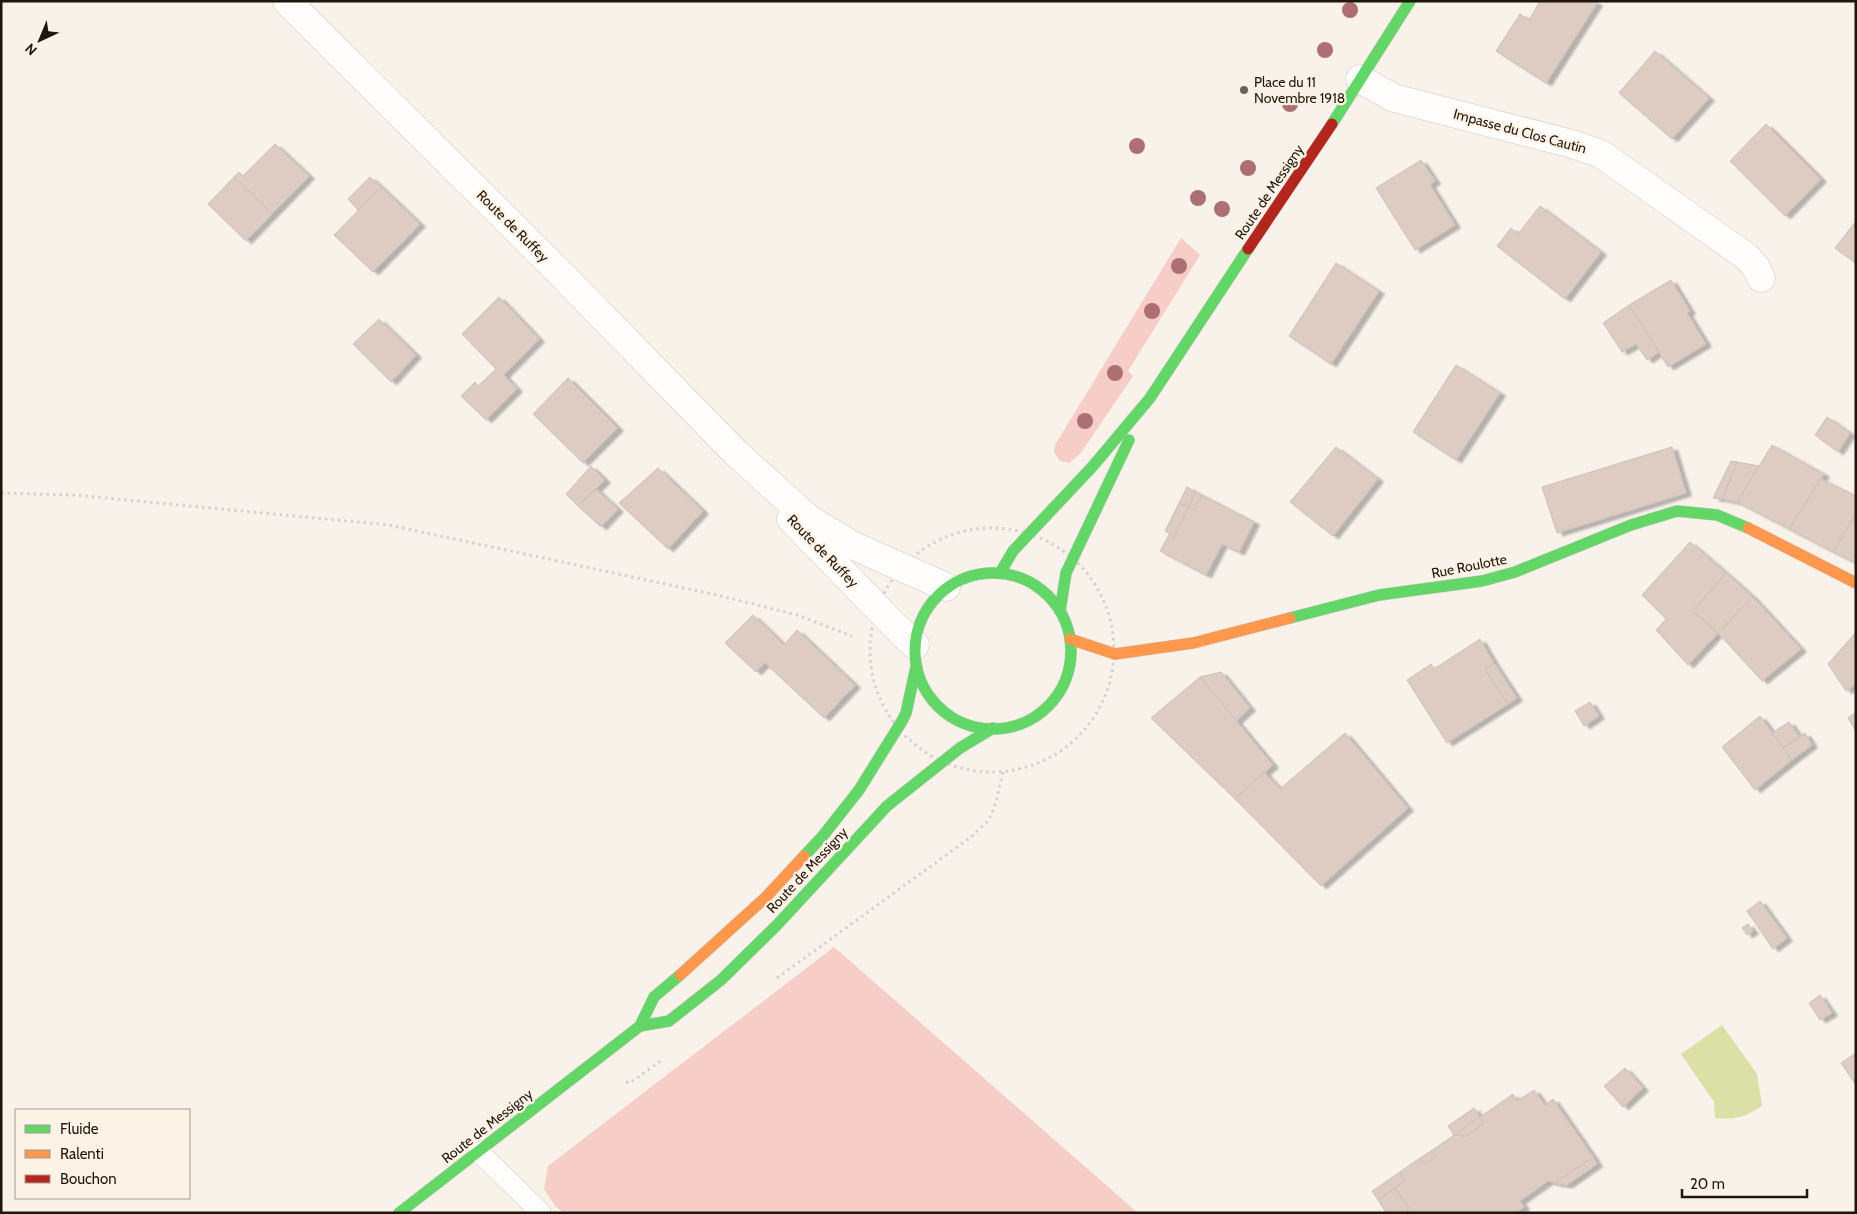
<svg xmlns="http://www.w3.org/2000/svg" width="1857" height="1214" viewBox="0 0 1857 1214" font-family="Cabin,sans-serif">
<defs>
<filter id="shadow"><feDropShadow dx="5.5" dy="3" stdDeviation="1" flood-color="#0004"/></filter>
</defs>
<rect width="100%" height="100%" fill="#f8f2eb"/>
<g fill="#f6cdc7">
<polygon points="1181,238 1200,255 1128,371 1133,376 1080,454 1069,463 1060,461 1054,452 1055,445"/>
<polygon points="834,947 1138,1213 564,1213 555,1206 544,1189 548,1166"/>
</g>
<path fill="#dae0a6" d="M1722 1025 1757 1074 1762 1106C1745 1117 1736 1120 1715 1118L1714 1102 1681 1054Z"/>
<g fill="#deccc2" stroke="#cac1bb" filter="url(#shadow)">
<polygon points="1540,1 1594,1 1597,3 1546,83 1496,51 1520,14 1529,20"/>
<polygon points="1655,51 1709,98 1672,139 1619,93"/>
<polygon points="1766,124 1821,179 1785,216 1730,161"/>
<polygon points="275,144 309,176 272,214 234,177 239,172 243,176"/>
<polygon points="1421,160 1435,181 1430,185 1455,225 1415,250 1376,188"/>
<polygon points="234,177 272,214 246,241 208,204"/>
<polygon points="370,177 381,187 358,210 348,199"/>
<polygon points="381,187 420,224 373,272 334,235"/>
<polygon points="1540,206 1601,252 1565,299 1497,246 1511,228 1518,234"/>
<polygon points="1856,221 1856,263 1835,248"/>
<polygon points="1336,263 1379,291 1331,364 1289,336"/>
<polygon points="1671,280 1690,311 1687,313 1706,344 1668,367 1629,305"/>
<polygon points="499,297 539,339 504,375 517,389 486,420 461,396 475,382 478,386 496,369 462,334"/>
<polygon points="1629,305 1659,352 1647,360 1636,344 1622,352 1603,323"/>
<polygon points="379,319 416,355 391,382 353,344"/>
<polygon points="1456,365 1500,393 1456,460 1413,432"/>
<polygon points="568,378 618,428 583,463 533,414"/>
<polygon points="1827,417 1850,433 1838,452 1815,435"/>
<polygon points="1772,445 1824,474 1789,529 1737,502"/>
<polygon points="1336,447 1378,479 1333,536 1290,502"/>
<polygon points="1672,447 1686,493 1557,533 1542,487"/>
<polygon points="1731,461 1737,462 1723,499 1713,498"/>
<polygon points="1737,462 1759,466 1737,502 1723,499"/>
<polygon points="591,466 605,480 578,506 566,494"/>
<polygon points="658,468 703,511 668,549 619,503"/>
<polygon points="1821,479 1856,496 1856,514 1833,552 1789,529"/>
<polygon points="1187,487 1196,492 1189,507 1179,503"/>
<polygon points="596,489 618,509 601,527 578,506"/>
<polygon points="1196,492 1202,495 1194,510 1189,507"/>
<polygon points="1202,495 1254,522 1239,552 1222,544 1206,575 1160,551 1170,533 1174,537 1189,507 1194,510"/>
<polygon points="1179,503 1189,507 1174,537 1165,531"/>
<polygon points="1856,514 1856,563 1833,552"/>
<polygon points="1690,542 1726,573 1693,611 1718,633 1688,665 1656,630 1666,619 1642,595"/>
<polygon points="1726,573 1753,597 1718,633 1693,611"/>
<polygon points="1753,597 1801,649 1762,681 1718,633"/>
<polygon points="753,615 784,645 797,630 855,685 824,718 765,663 756,672 725,643"/>
<polygon points="1856,632 1856,684 1846,691 1828,664"/>
<polygon points="1480,639 1494,663 1485,669 1508,704 1447,743 1407,680 1431,664 1434,669"/>
<polygon points="1494,663 1517,698 1508,704 1485,669"/>
<polygon points="1221,672 1250,708 1236,721 1200,677"/>
<polygon points="1200,677 1273,765 1235,799 1151,718"/>
<polygon points="1590,702 1599,716 1584,726 1575,711"/>
<polygon points="1856,712 1856,731 1848,718"/>
<polygon points="1760,716 1792,760 1755,790 1722,747"/>
<polygon points="1789,722 1799,736 1783,748 1772,733"/>
<polygon points="1345,733 1408,808 1321,886 1235,799 1264,772 1280,789"/>
<polygon points="1805,733 1812,745 1792,760 1783,748"/>
<polygon points="1760,901 1787,938 1773,949 1747,911"/>
<polygon points="1748,924 1753,931 1747,935 1742,928"/>
<polygon points="1820,995 1832,1013 1820,1020 1809,1003"/>
<polygon points="1856,1053 1856,1085 1841,1063"/>
<polygon points="1625,1068 1643,1088 1623,1107 1604,1086"/>
<polygon points="1534,1090 1545,1105 1553,1099 1593,1157 1555,1183 1548,1181 1520,1201 1524,1207 1515,1213 1407,1213 1408,1207 1395,1188 1405,1180 1400,1172 1420,1158 1425,1164 1435,1157 1431,1151 1454,1135 1466,1136 1484,1123 1480,1117 1513,1094 1517,1101"/>
<polygon points="1474,1108 1480,1117 1454,1135 1448,1126"/>
<polygon points="1480,1117 1484,1123 1466,1136 1454,1135"/>
<polygon points="1431,1151 1435,1157 1425,1164 1420,1158"/>
<polygon points="1593,1157 1597,1164 1567,1185 1555,1183"/>
<polygon points="1400,1172 1405,1180 1378,1200 1372,1191"/>
<polygon points="1395,1188 1408,1207 1407,1213 1386,1213 1378,1200"/>
</g>
<g fill="none" stroke-linecap="round" stroke-linejoin="round">
<defs>
<polyline id="lane" points="479,1152 541,1213"/>
<g id="street">
<polyline points="287,1 561,274 736,453 809,519 852,545 946,587"/>
<polyline points="1360,79 1394,98 1572,144 1601,154 1747,257 1756,267 1761,278"/>
<polyline points="791,519 894,625 915,645"/>
</g>
<g id="fast">
<polyline points="1332,124 1410,1"/>
<polyline points="1000,573 1013,551 1093,466 1150,398 1248,249"/>
<circle cx="993" cy="651" r="78"/>
<polyline points="1060,611 1066,573 1129,440"/>
<polyline points="1290,618 1379,595 1482,581 1515,572 1631,525 1677,511 1717,515 1748,528"/>
<polyline points="804,856 822,837 859,790 902,721 906,713 916,667"/>
<polyline points="640,1026 669,1021 721,980 777,925 887,806 960,748 993,728"/>
<polyline points="399,1213 640,1026 654,997 680,975"/>
</g>
<g id="slow">
<polyline points="1748,528 1856,583"/>
<polyline points="1070,639 1115,654 1193,643 1290,618"/>
<polyline points="680,975 766,897 804,856"/>
</g>
<polyline id="jam" points="1248,249 1332,124"/>
</defs>
<use href="#lane" stroke="#cfc7be" stroke-width="21"/>
<use href="#street" stroke="#cfc7be" stroke-width="29"/>
<use href="#fast" stroke="#cfc7be" stroke-width="12"/>
<use href="#slow" stroke="#cfc7be" stroke-width="12"/>
<use href="#jam" stroke="#cfc7be" stroke-width="12"/>
<g stroke="#d4d2d0" stroke-width="3" stroke-dasharray="2.5 4" stroke-linecap="butt">
<polyline points="1,493 74,495 389,525 717,595 797,615 852,636"/>
<circle cx="992" cy="650" r="122"/>
<polyline points="777,978 971,837 989,820 996,802 1003,772"/>
<polyline points="626,1082 630,1083 662,1060"/>
</g>
<use href="#lane" stroke="#fefdfc" stroke-width="20"/>
<use href="#street" stroke="#fefdfc" stroke-width="28"/>
<use href="#fast" stroke="#63d668" stroke-width="11"/>
<use href="#slow" stroke="#ff974d" stroke-width="11"/>
<use href="#jam" stroke="#b3261e" stroke-width="11"/>
</g>
<g fill="#ac6f74">
<circle cx="1350" cy="10" r="8"/>
<circle cx="1325" cy="50" r="8"/>
<circle cx="1290" cy="104" r="8"/>
<circle cx="1137" cy="146" r="8"/>
<circle cx="1248" cy="168" r="8"/>
<circle cx="1198" cy="198" r="8"/>
<circle cx="1222" cy="209" r="8"/>
<circle cx="1179" cy="266" r="8"/>
<circle cx="1152" cy="311" r="8"/>
<circle cx="1115" cy="373" r="8"/>
<circle cx="1085" cy="421" r="8"/>
</g>
<circle fill="#6c645a" stroke="#fdf2e6" stroke-width="2" cx="1244" cy="90" r="5"/>
<g text-anchor="middle" dominant-baseline="central" stroke-width="4.5" stroke-linejoin="round" paint-order="stroke">
<g font-size="14" fill="#20170c" stroke="#fdf2e6" text-anchor="start">
<text x="1254" y="82">Place du 11<tspan x="1254" dy="16">Novembre 1918</tspan></text>
</g>
<g font-size="14" fill="#20170c" stroke="#fdf2e6">
<text transform="translate(1520 131) rotate(15)">Impasse du Clos Cautin</text>
<text transform="translate(1269 192) rotate(-56)">Route de Messigny</text>
<text transform="translate(513 226) rotate(45)">Route de Ruffey</text>
<text transform="translate(823 551) rotate(46)">Route de Ruffey</text>
<text transform="translate(1469 566) rotate(-11)">Rue Roulotte</text>
<text transform="translate(807 870) rotate(-47)">Route de Messigny</text>
<text transform="translate(487 1126) rotate(-38)">Route de Messigny</text>
</g>
</g>
<rect width="1857" height="1214" fill="none" stroke="#20170c" stroke-width="5"/>
<rect x="15" y="1109" width="175" height="90" fill="#fdf2e6" stroke="#a59a8f"/>
<rect x="25" y="1125" width="25" height="8" fill="#63d668" stroke="#a59a8f"/>
<text x="60" y="1134" font-size="15" fill="#20170c">Fluide</text>
<rect x="25" y="1150" width="25" height="8" fill="#ff974d" stroke="#a59a8f"/>
<text x="60" y="1159" font-size="15" fill="#20170c">Ralenti</text>
<rect x="25" y="1175" width="25" height="8" fill="#b3261e" stroke="#a59a8f"/>
<text x="60" y="1184" font-size="15" fill="#20170c">Bouchon</text>
<g transform="translate(40 40) rotate(224)" stroke="#fdf2e6" stroke-width="4" paint-order="stroke">
<path d="M0-4L9 19L0 12L-9 19Z" fill="#20170c"/>
<text y="-8" font-size="14" font-weight="bold" text-anchor="middle" fill="#20170c">N</text>
</g>
<path d="M1682 1189v8h125v-8" fill="none" stroke="#20170c" stroke-width="2.5"/>
<text x="1690" y="1189" font-size="15" fill="#20170c" stroke="#fdf2e6" stroke-width="4" paint-order="stroke">20 m</text>
</svg>
